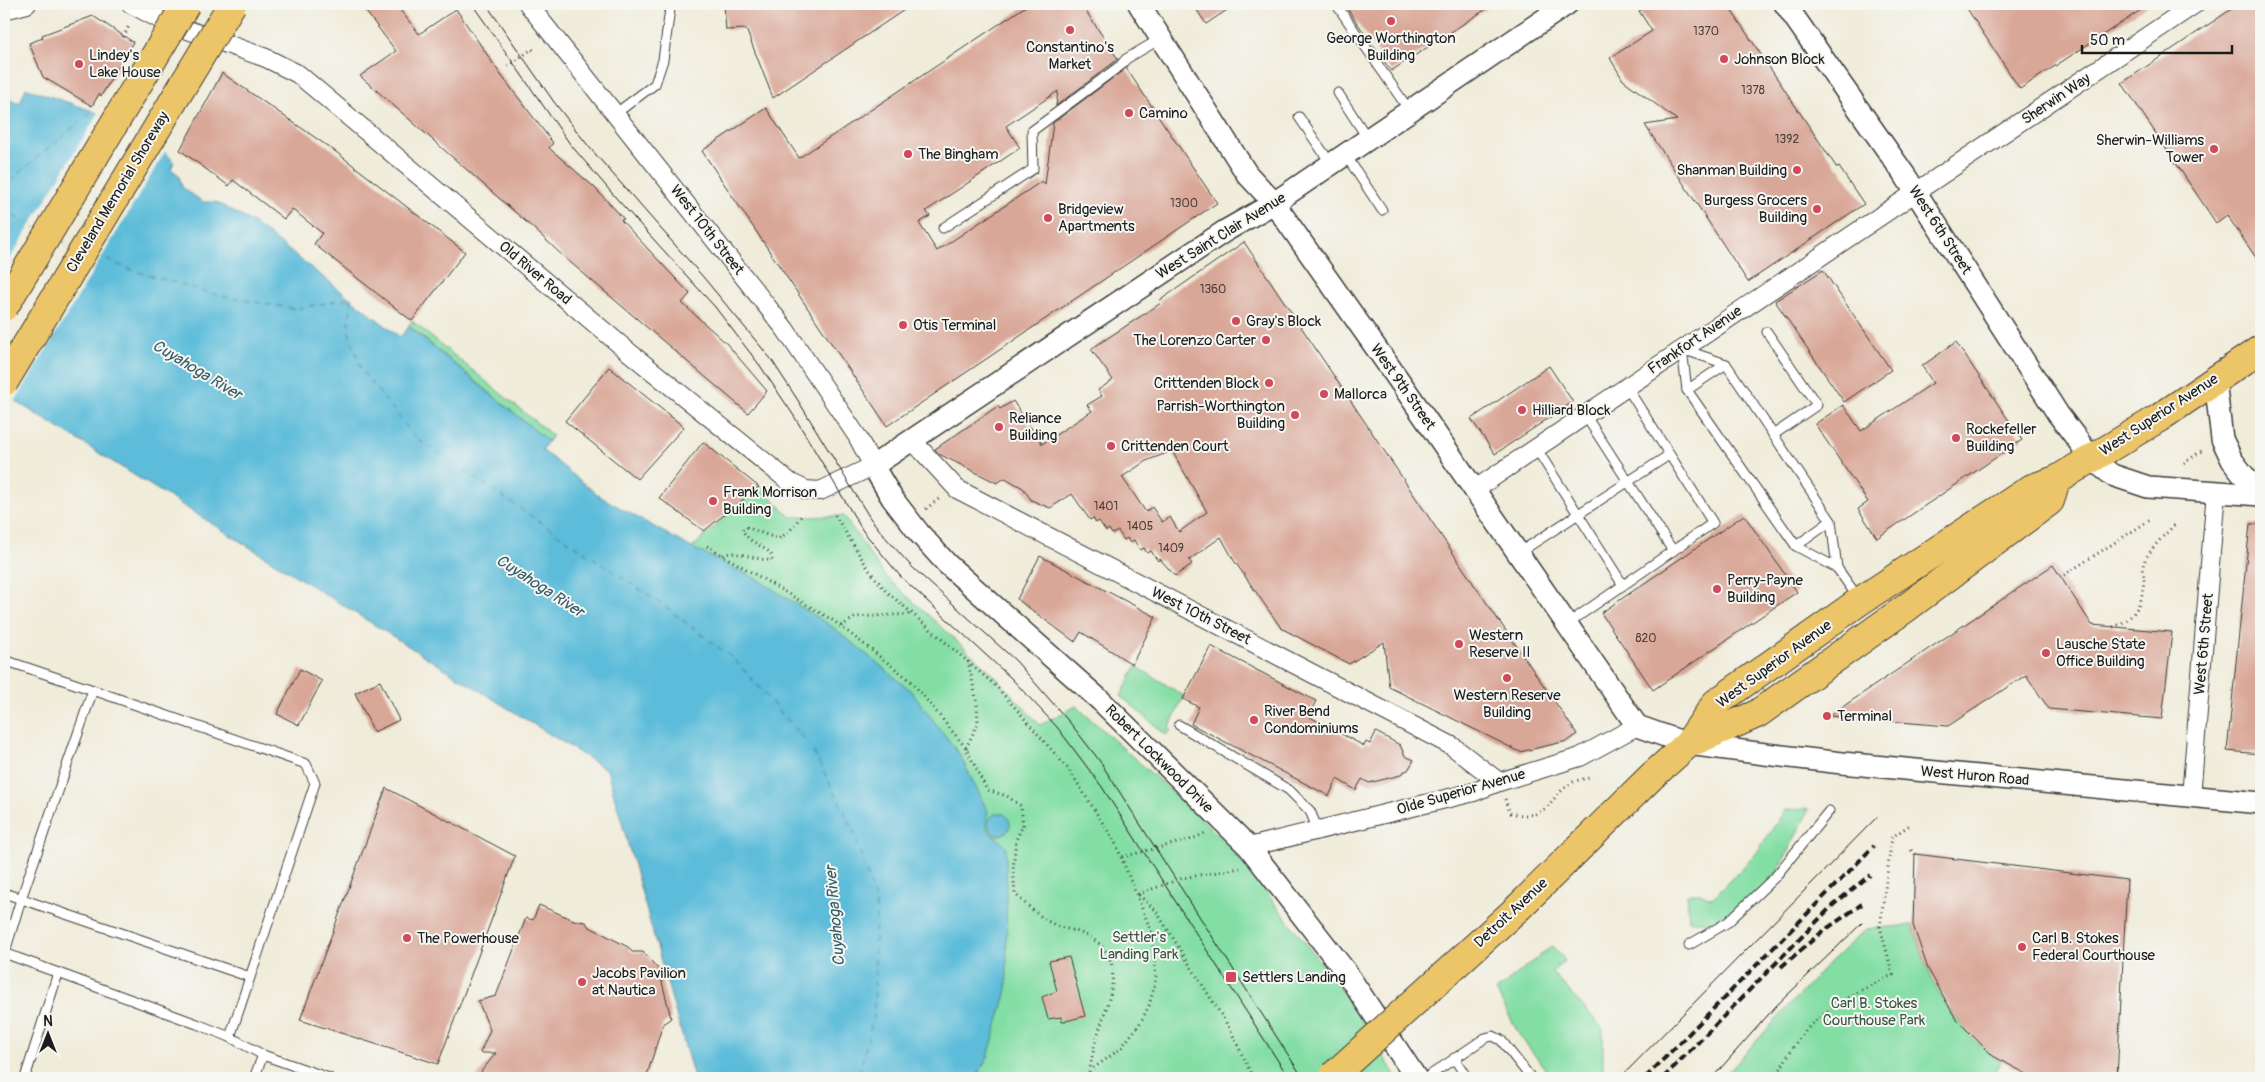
<svg xmlns="http://www.w3.org/2000/svg" width="2265" height="1082" viewBox="0 0 2265 1082" font-family="Pangolin,sans-serif">
<rect width="100%" height="100%" fill="#f6f6f2"/>
<filter id="ink" filterUnits="userSpaceOnUse"><feTurbulence type="fractalNoise" baseFrequency=".02" numOctaves="2"/><feDisplacementMap in="SourceGraphic" scale="10" xChannelSelector="R" yChannelSelector="G"/><feConvolveMatrix kernelMatrix="1 2 1 2 8 2 1 2 1" color-interpolation-filters="sRGB"/></filter>
<filter id="wash" filterUnits="userSpaceOnUse"><feTurbulence type="fractalNoise" baseFrequency=".0096" numOctaves="4" result="noise"/><feDisplacementMap in="SourceGraphic" scale="20" xChannelSelector="R" yChannelSelector="G"/><feGaussianBlur stdDeviation="1.12" result="paint"/><feColorMatrix in="noise" values="0 0 0 0 0 0 0 0 0 0 0 0 0 0 0 0 0 1.4 0 .05"/><feComposite in="paint" operator="in"/></filter>
<g filter="url(#wash)">
<rect width="100%" height="100%" fill="#f0ecda"/>
<g fill="#83dea4" stroke="#507d60">
<polygon points="412,321 553,436 548,441 408,325"/>
<path d="M759 485 791 517 844 516 884 575 992 673 1040 725 1076 706 1201 818 1239 857 1347 997 1397 1078H1118L1104 1076 1100 1078H976L988 1057 998 837C984 832 984 825 988 812L959 754 910 690 834 628 753 577 692 548Z"/>
<polygon points="1136,666 1184,696 1169,728 1171,730 1166,735 1121,696"/>
<polygon points="1809,809 1775,877 1728,922 1689,921 1687,894 1701,894 1712,898 1756,854 1785,810"/>
<path d="M1912 925C1918 937 1921 952 1926 965 1942 1006 1966 1036 2001 1062L1992 1078H1722L1825 967 1866 929Z"/>
<polygon points="1552,946 1565,960 1552,972 1603,1029 1603,1078 1552,1078 1520,1036 1496,991"/>
</g>
<g fill="#5bbcd9" stroke="#3c6c7a">
<path d="M26 88 93 111 163 150 174 162 171 169 179 175 182 187 203 202H216L255 224 400 337 409 327 548 441 542 450 601 497 692 548 753 577 834 628 910 690 959 754 988 812C981 835 994 832 1006 847L1007 990 988 1057 976 1078H694L607 770 4 394V98L20 103Z"/>
<circle cx="999" cy="824" r="11"/>
</g>
<polygon fill="#f0ecda" points="99,112 166,150 14,403 4,397 4,269"/>
<g fill="none" stroke-linecap="round" stroke-linejoin="round">
<g stroke="#355c68" stroke-width="1" stroke-dasharray="6 5" stroke-linecap="butt">
<polyline points="4,189 21,171 93,111"/>
<polyline points="4,211 36,228"/>
<polyline points="60,240 70,245"/>
<polyline points="97,256 132,270 217,295 295,309 352,298 348,329 362,371 416,438 660,603 735,660 811,747 853,829 876,903 874,1015 858,1078"/>
</g>
</g>
<g id="blocks">
<g fill="#d9a798" fill-rule="evenodd">
<polygon points="360,4 397,6 419,34 456,9 501,75 553,143 549,148 594,187 624,219 621,220 690,294 682,303 727,344 767,391 748,413 564,257 532,227 360,76 396,51"/>
<polygon points="724,4 913,4 773,98 746,29 726,30"/>
<polygon points="1029,4 1081,4 1118,59 1056,106 1058,91 1006,126 1020,148 926,211 930,216 919,223 937,251 1042,181 1045,184 1053,123 1126,68 1217,203 887,426 702,151 766,108 799,158"/>
<polygon points="1193,4 1236,4 1206,24"/>
<polygon points="1344,4 1494,4 1391,71"/>
<polygon points="1650,4 1727,4 1837,168 1839,167 1864,204 1748,282 1645,125 1677,120 1623,80 1610,58 1652,31 1639,11"/>
<polygon points="1964,4 2150,4 2020,89"/>
<polygon points="2239,4 2261,4 2261,265 2227,215 2216,223 2122,83"/>
<polygon points="93,16 133,42 101,96 99,94 92,106 43,77 29,43 43,38 42,35"/>
<polygon points="222,73 336,152 465,252 412,321 314,244 322,233 292,209 284,219 233,180 229,186 180,150"/>
<path d="M1244 242 1475 586 1577 734 1567 741 1520 752 1389 687 1384 642 1349 664 1281 628 1233 559 1221 537 1189 560 1192 564 1175 576 1160 559 1158 561 1151 551 1147 553 1144 548 1140 550 1134 540 1130 543 1127 538 1124 540 1118 531 1112 534 1109 529 1106 531 1099 521 1096 523 1093 518 1090 520 1072 494 1050 508 1031 500 1023 488 1005 478 997 483 939 454 935 449 998 406 1000 409 1013 401 1042 444 1092 411 1087 405 1102 396 1098 390 1113 380 1091 349 1161 303 1159 301ZM1172 451 1207 512 1179 532 1170 517 1162 522 1152 507 1146 512 1122 477 1146 461Z"/>
<polygon points="1823,270 1891,370 1844,402 1775,301"/>
<polygon points="1956,342 2022,440 1877,538 1858,509 1868,502 1815,424 1843,405 1861,431 1933,383 1922,366"/>
<polygon points="1549,366 1573,402 1495,454 1471,419"/>
<polygon points="609,367 684,427 637,479 565,421"/>
<polygon points="703,442 759,487 704,531 659,498"/>
<polygon points="1744,515 1797,592 1653,690 1601,613"/>
<polygon points="2250,524 2261,524 2261,754 2227,751"/>
<polygon points="1040,556 1156,617 1132,664 1081,632 1075,642 1017,599"/>
<polygon points="2053,565 2092,625 2172,632 2162,719 2049,709 2026,675 1948,726 1829,716"/>
<polygon points="1211,646 1316,701 1308,716 1364,746 1366,742 1370,744 1376,732 1400,745 1405,756 1414,760 1408,770 1403,772 1401,775 1369,783 1362,779 1356,790 1337,779 1329,796 1191,724 1199,707 1183,699"/>
<polygon points="300,669 322,681 299,725 277,714"/>
<polygon points="380,681 399,720 374,732 355,693"/>
<polygon points="386,788 515,856 438,1064 300,1020"/>
<polygon points="1915,854 2127,880 2117,1078 2034,1078 1993,1056 1956,1019 1928,969 1913,925"/>
<polygon points="539,905 576,921 586,922 588,926 628,947 632,952 643,952 659,970 671,1018 663,1024 646,1078 476,1078 496,1053 480,1053 490,1030 478,1001 496,996 526,918 533,920"/>
<polygon points="1069,957 1085,1016 1062,1022 1061,1017 1048,1019 1042,997 1057,991 1049,961"/>
</g>
</g>
</g>
<g filter="url(#ink)">
<use href="#blocks" fill-opacity="0" stroke="#3c3b38" stroke-width="1"/>
<g fill="none" stroke-linecap="round" stroke-linejoin="round">
<defs>
<g id="service">
<polyline points="1336,4 1409,110"/>
<polyline points="1338,93 1368,139"/>
<polyline points="615,114 655,84 663,60 670,9"/>
<polyline points="1299,117 1331,164"/>
<polyline points="1345,154 1382,210"/>
<polyline points="943,228 1033,169 1032,131 1121,65 1126,59 1160,39"/>
<polyline points="1767,332 1817,405 1773,435"/>
<polygon points="1682,349 1726,364 1831,521 1837,568 1796,546 1687,390"/>
<polyline points="1687,390 1726,364"/>
<polyline points="1585,415 1673,551"/>
<polyline points="1536,448 1623,585"/>
<polyline points="1796,546 1831,521"/>
<polyline points="1517,554 1669,455"/>
<polyline points="1837,568 1859,599"/>
<polyline points="1567,624 1713,523 1626,386"/>
<polyline points="4,660 93,690 21,899 4,955"/>
<polyline points="93,690 306,764 315,783 230,1037"/>
<polyline points="1179,725 1289,790 1310,811 1318,830"/>
<polyline points="4,893 250,977"/>
<polyline points="1689,945 1728,922 1775,877 1829,811"/>
<polyline points="4,953 197,1024 230,1037 263,1055 329,1078"/>
<polyline points="1454,1058 1467,1078"/>
<polyline points="25,1078 58,973"/>
<polyline points="254,1078 263,1055"/>
<polyline points="1426,1078 1485,1038 1493,1036 1501,1040 1531,1078"/>
</g>
<g id="minor">
<polyline points="131,4 163,21 266,58 298,74 630,353 791,483 806,490 820,491 873,466 857,436 785,329 528,4"/>
<polyline points="4,10 27,4"/>
<polyline points="912,440 957,489 1452,746 1499,782"/>
<polyline points="1474,490 2195,4"/>
<polyline points="2191,797 2216,491"/>
<polyline points="1249,847 1474,792 1499,782 1580,757 1637,726"/>
</g>
<g id="tertiary">
<polyline points="1139,4 1247,174 1274,203 1405,389 1637,726 1688,744 1765,754 1842,763 2261,803"/>
<polyline points="1785,4 1906,177 2058,414 2092,459 2112,475 2148,487 2261,495"/>
<polyline points="2215,380 2222,439 2232,460 2259,495"/>
<polyline points="1416,1078 1346,972 1249,847 1101,701 947,564 919,533 892,498 873,466 1225,231 1274,203 1567,4"/>
</g>
<g id="primary">
<polyline points="1688,744 1757,714 1906,608 2050,501 2056,480"/>
<polyline points="1519,907 1652,776 1688,744 1716,703 1860,601 2032,488 2056,480 2159,418 2261,349"/>
</g>
</defs>
<use href="#service" stroke="#3c3b38" stroke-width="11"/>
<use href="#minor" stroke="#3c3b38" stroke-width="20"/>
<use href="#tertiary" stroke="#3c3b38" stroke-width="24"/>
<use href="#primary" stroke="#3c3b38" stroke-width="30"/>
<g stroke="#3c3b38" stroke-width="3" stroke-dasharray="1 4" stroke-linecap="butt">
<polyline points="123,37 130,24"/>
<polyline points="508,66 532,49 535,52"/>
<polyline points="2184,463 2204,449"/>
<polyline points="926,509 940,498"/>
<polyline points="835,515 869,570 885,590 997,687 1069,770 1115,842 1152,933 1156,979 1149,1006 1139,1025 1120,1049 1091,1070"/>
<path d="M707 546 834 621 911 681 966 748 987 790 1007 796 1021 806 1023 825 1016 840 1013 869 1015 894C1028 906 1040 918 1057 926 1065 929 1075 930 1083 934 1132 955 1108 1000 1097 1037 1093 1050 1091 1065 1088 1078"/>
<path d="M723 555C737 549 756 561 772 560L771 553 749 539 742 530 746 527 778 539 789 532 802 515"/>
<polyline points="2064,575 2150,520"/>
<polyline points="841,626 856,617 913,614"/>
<path d="M2113 627C2136 619 2143 602 2144 578 2144 574 2142 567 2144 563 2148 550 2167 533 2176 523"/>
<polyline points="966,748 978,723 977,703 968,661"/>
<path d="M1505 799 1510 813C1551 822 1545 799 1573 782 1578 780 1584 779 1589 778"/>
<polyline points="1911,850 1915,854"/>
<polyline points="1122,857 1193,839 1207,832"/>
<polyline points="1138,894 1183,878 1240,868"/>
<polyline points="1139,895 1156,911 1230,1029 1253,1078"/>
<path d="M1776 1078C1784 1063 1791 1048 1802 1035 1821 1010 1865 987 1893 975L1880 927 1892 837 1910 825"/>
</g>
<use href="#service" stroke="#fff" stroke-width="9"/>
<use href="#minor" stroke="#fff" stroke-width="18"/>
<use href="#tertiary" stroke="#fff" stroke-width="21"/>
<use href="#primary" stroke="#edc569" stroke-width="28"/>
<g stroke="#1c1c1c" stroke-width="1">
<polyline points="472,4 570,144 617,199 715,307 761,367 794,416 863,531 901,577 1011,678 1057,727 1102,787 1289,1078"/>
<polyline points="486,4 554,102 590,148 704,278 771,359 799,402 870,518 886,538 912,567 1016,661 1071,724 1099,760 1303,1078"/>
<polyline points="1620,1078 1877,817"/>
<polyline points="1712,1078 1776,1006 1862,923"/>
</g>
<g stroke="#1c1c1c" stroke-width="4" stroke-dasharray="8 4" stroke-linecap="butt">
<polyline points="1781,967 1822,932 1862,904"/>
<polyline points="1645,1078 1874,846"/>
<polyline points="1663,1078 1833,905 1870,875"/>
</g>
<defs>
<polyline id="primary-bridge" points="1334,1075 1519,907"/>
<g id="motorway-bridge">
<polyline points="4,307 186,4"/>
<polyline points="4,382 232,4"/>
</g>
</defs>
<use href="#primary-bridge" stroke="#3c3b38" stroke-width="30" stroke-linecap="butt"/>
<use href="#motorway-bridge" stroke="#3c3b38" stroke-width="30" stroke-linecap="butt"/>
<use href="#primary-bridge" stroke="#edc569" stroke-width="28"/>
<use href="#motorway-bridge" stroke="#edc569" stroke-width="28"/>
</g>
</g>
<g fill="#d1495b" stroke="#f6f6f2" stroke-width="2">
<circle cx="1391" cy="21" r="5"/>
<circle cx="1070" cy="30" r="5"/>
<circle cx="1724" cy="59" r="5"/>
<circle cx="79" cy="64" r="5"/>
<circle cx="1129" cy="113" r="5"/>
<circle cx="2214" cy="149" r="5"/>
<circle cx="908" cy="154" r="5"/>
<circle cx="1797" cy="170" r="5"/>
<circle cx="1817" cy="209" r="5"/>
<circle cx="1048" cy="218" r="5"/>
<circle cx="1236" cy="321" r="5"/>
<circle cx="903" cy="325" r="5"/>
<circle cx="1266" cy="340" r="5"/>
<circle cx="1269" cy="383" r="5"/>
<circle cx="1324" cy="394" r="5"/>
<circle cx="1522" cy="410" r="5"/>
<circle cx="1295" cy="415" r="5"/>
<circle cx="999" cy="427" r="5"/>
<circle cx="1956" cy="438" r="5"/>
<circle cx="1111" cy="446" r="5"/>
<circle cx="713" cy="501" r="5"/>
<circle cx="1717" cy="589" r="5"/>
<circle cx="1459" cy="644" r="5"/>
<circle cx="2046" cy="653" r="5"/>
<circle cx="1507" cy="678" r="5"/>
<circle cx="1827" cy="716" r="5"/>
<circle cx="1254" cy="720" r="5"/>
<circle cx="407" cy="938" r="5"/>
<circle cx="2022" cy="947" r="5"/>
<rect x="1225" y="971" width="12" height="12" rx="2.5"/>
<circle cx="582" cy="982" r="5"/>
</g>
<g text-anchor="middle" dominant-baseline="central" stroke-width="4" stroke-linejoin="round" paint-order="stroke">
<g font-size="12" fill="#4b3f3b">
<text x="1706" y="31">1370</text>
<text x="1753" y="90">1378</text>
<text x="1787" y="139">1392</text>
<text x="1184" y="203">1300</text>
<text x="1213" y="289">1360</text>
<text x="1106" y="506">1401</text>
<text x="1140" y="526">1405</text>
<text x="1171" y="548">1409</text>
<text x="1646" y="638">820</text>
</g>
<g font-size="15" fill="#1c1c1c" stroke="#f6f6f2" text-anchor="start">
<text x="1391" y="38" text-anchor="middle">George Worthington<tspan x="1391" dy="17">Building</tspan></text>
<text x="1070" y="47" text-anchor="middle">Constantino's<tspan x="1070" dy="17">Market</tspan></text>
<text x="89" y="55">Lindey's<tspan x="89" dy="17">Lake House</tspan></text>
<text x="1734" y="59">Johnson Block</text>
<text x="1139" y="113">Camino</text>
<text x="2204" y="140" text-anchor="end">Sherwin-Williams<tspan x="2204" dy="17">Tower</tspan></text>
<text x="918" y="154">The Bingham</text>
<text x="1787" y="170" text-anchor="end">Shanman Building</text>
<text x="1807" y="200" text-anchor="end">Burgess Grocers<tspan x="1807" dy="17">Building</tspan></text>
<text x="1058" y="209">Bridgeview<tspan x="1058" dy="17">Apartments</tspan></text>
<text x="1246" y="321">Gray's Block</text>
<text x="913" y="325">Otis Terminal</text>
<text x="1256" y="340" text-anchor="end">The Lorenzo Carter</text>
<text x="1259" y="383" text-anchor="end">Crittenden Block</text>
<text x="1334" y="394">Mallorca</text>
<text x="1285" y="406" text-anchor="end">Parrish-Worthington<tspan x="1285" dy="17">Building</tspan></text>
<text x="1532" y="410">Hilliard Block</text>
<text x="1009" y="418">Reliance<tspan x="1009" dy="17">Building</tspan></text>
<text x="1966" y="429">Rockefeller<tspan x="1966" dy="17">Building</tspan></text>
<text x="1121" y="446">Crittenden Court</text>
<text x="723" y="492">Frank Morrison<tspan x="723" dy="17">Building</tspan></text>
<text x="1727" y="580">Perry-Payne<tspan x="1727" dy="17">Building</tspan></text>
<text x="1469" y="635">Western<tspan x="1469" dy="17">Reserve II</tspan></text>
<text x="2056" y="644">Lausche State<tspan x="2056" dy="17">Office Building</tspan></text>
<text x="1507" y="695" text-anchor="middle">Western Reserve<tspan x="1507" dy="17">Building</tspan></text>
<text x="1264" y="711">River Bend<tspan x="1264" dy="17">Condominiums</tspan></text>
<text x="1837" y="716">Terminal</text>
<text x="417" y="938">The Powerhouse</text>
<text x="2032" y="938">Carl B. Stokes<tspan x="2032" dy="17">Federal Courthouse</tspan></text>
<text x="592" y="973">Jacobs Pavilion<tspan x="592" dy="17">at Nautica</tspan></text>
<text x="1242" y="977">Settlers Landing</text>
</g>
<g font-size="15" fill="#1c1c1c" stroke="#f6f6f2">
<text transform="translate(2056 99) rotate(-34)">Sherwin Way</text>
<text transform="translate(118 192) rotate(-59)">Cleveland Memorial Shoreway</text>
<text transform="translate(707 230) rotate(52)">West 10th Street</text>
<text transform="translate(1940 230) rotate(57)">West 6th Street</text>
<text transform="translate(1221 236) rotate(-32)">West Saint Clair Avenue</text>
<text transform="translate(535 273) rotate(40)">Old River Road</text>
<text transform="translate(1695 340) rotate(-34)">Frankfort Avenue</text>
<text transform="translate(1403 387) rotate(55)">West 9th Street</text>
<text transform="translate(2159 415) rotate(-33)">West Superior Avenue</text>
<text transform="translate(1201 616) rotate(27)">West 10th Street</text>
<text transform="translate(2204 644) rotate(-85)">West 6th Street</text>
<text transform="translate(1774 664) rotate(-36)">West Superior Avenue</text>
<text transform="translate(1159 759) rotate(45)">Robert Lockwood Drive</text>
<text transform="translate(1975 776) rotate(5)">West Huron Road</text>
<text transform="translate(1461 792) rotate(-16)">Olde Superior Avenue</text>
<text transform="translate(1511 913) rotate(-43)">Detroit Avenue</text>
</g>
<g font-size="15" fill="#3b5645" stroke="#f6f6f2">
<text x="1139" y="937">Settler's<tspan x="1139" dy="17">Landing Park</tspan></text>
<text x="1874" y="1003">Carl B. Stokes<tspan x="1874" dy="17">Courthouse Park</tspan></text>
</g>
<g font-size="16" font-style="italic" fill="#355c68" stroke="#f6f6f2">
<text transform="translate(197 370) rotate(31)">Cuyahoga River</text>
<text transform="translate(540 586) rotate(33)">Cuyahoga River</text>
<text transform="translate(835 916) rotate(-95)">Cuyahoga River</text>
</g>
</g>
<rect width="2265" height="1082" fill="none" stroke="#f6f6f2" stroke-width="20"/>
<g transform="translate(48 1034)" stroke="#f6f6f2" stroke-width="4" paint-order="stroke">
<path d="M0-4L9 19L0 12L-9 19Z" fill="#1c1c1c"/>
<text y="-8" font-size="14" font-weight="bold" text-anchor="middle" fill="#1c1c1c">N</text>
</g>
<path d="M2082 45v8h150v-8" fill="none" stroke="#1c1c1c" stroke-width="2.5"/>
<text x="2090" y="45" font-size="15" fill="#1c1c1c" stroke="#f6f6f2" stroke-width="4" paint-order="stroke">50 m</text>
</svg>
